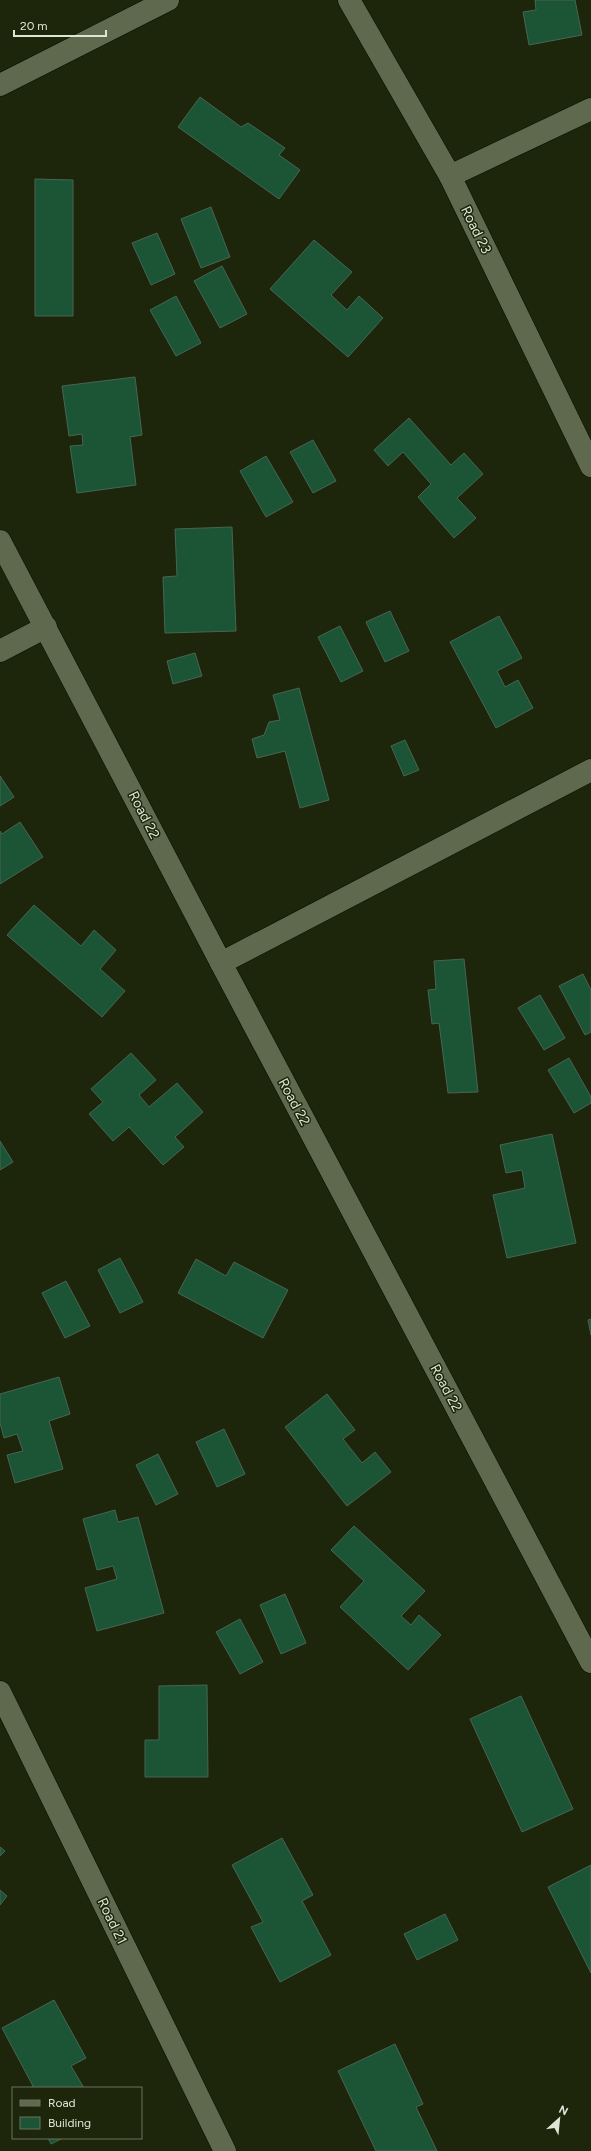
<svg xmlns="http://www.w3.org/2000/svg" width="591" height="2151" viewBox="0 0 591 2151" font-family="Figtree,sans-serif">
<rect width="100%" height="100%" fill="#1d250b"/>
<g fill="#1b5536" stroke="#486553">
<polygon points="535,0 575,0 582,35 529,45 523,12 536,10"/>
<polygon points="200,97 241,127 248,123 285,148 279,155 300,170 279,199 178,127"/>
<polygon points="35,179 73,180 73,316 35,316"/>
<polygon points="211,207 230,257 201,268 181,219"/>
<polygon points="157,233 175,274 151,285 132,243"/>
<polygon points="314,240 352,272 331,295 347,310 359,296 383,318 348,357 270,289"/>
<polygon points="222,266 247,314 220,328 194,281"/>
<polygon points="176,296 201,343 176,356 150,310"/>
<polygon points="135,377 142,435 130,437 136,485 77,493 70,446 83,445 82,434 69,436 62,386"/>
<polygon points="409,418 451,465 464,453 483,474 457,498 476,518 454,538 418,497 431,484 403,452 388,466 374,450"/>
<polygon points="313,440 336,481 313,493 290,452"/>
<polygon points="266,456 293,502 266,517 240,471"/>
<polygon points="232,527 236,631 165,633 163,577 177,576 175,529"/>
<polygon points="390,611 409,651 385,662 366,622"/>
<polygon points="499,616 522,658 497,671 505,687 518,680 533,708 496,728 450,642"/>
<polygon points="340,626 363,671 341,682 318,637"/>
<polygon points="195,653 202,676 173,684 167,661"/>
<polygon points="299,688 329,800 300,808 285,751 257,758 252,739 264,735 269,722 280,720 273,695"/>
<polygon points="405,740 419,770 404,776 391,746"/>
<polygon points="0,776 14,797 0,806"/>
<polygon points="20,822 43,857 0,884 0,831 2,834"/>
<polygon points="34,905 81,946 94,930 116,950 100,969 125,991 102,1017 7,935"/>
<polygon points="464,959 478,1092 448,1093 439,1023 432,1024 428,990 436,989 434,961"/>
<polygon points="583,974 591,990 591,1032 585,1035 559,986"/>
<polygon points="540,995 565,1038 544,1050 518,1008"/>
<polygon points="131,1053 156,1080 139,1095 149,1107 177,1083 203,1112 175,1137 184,1147 163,1165 129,1127 113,1141 89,1114 103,1102 91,1089"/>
<polygon points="569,1058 591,1097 591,1103 574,1113 548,1070"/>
<polygon points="552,1134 576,1243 507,1258 493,1195 525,1188 522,1170 506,1173 500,1145"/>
<polygon points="0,1141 13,1162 0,1170"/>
<polygon points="120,1258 143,1302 120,1313 98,1270"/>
<polygon points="196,1259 226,1276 234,1262 288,1290 263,1338 178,1293"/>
<polygon points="66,1281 90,1326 65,1338 42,1293"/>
<polygon points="591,1319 591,1335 588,1320"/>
<polygon points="59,1377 70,1414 49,1421 63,1469 15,1483 7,1455 23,1451 17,1434 4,1438 0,1423 0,1394"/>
<polygon points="327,1394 355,1430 343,1439 362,1463 375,1452 391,1472 347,1506 285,1427"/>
<polygon points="224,1429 245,1474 217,1487 196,1442"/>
<polygon points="158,1454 178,1494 156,1505 136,1465"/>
<polygon points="115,1510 118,1522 138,1517 164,1613 97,1631 85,1588 117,1579 113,1566 97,1570 83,1519"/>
<polygon points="354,1526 425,1591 401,1616 411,1625 419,1615 441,1635 408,1670 340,1607 364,1581 331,1550"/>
<polygon points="285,1594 306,1643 281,1654 260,1605"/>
<polygon points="240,1619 263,1662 240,1674 216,1632"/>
<polygon points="207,1685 208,1777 145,1777 145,1740 159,1740 159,1686"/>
<polygon points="521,1696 573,1809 522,1832 470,1719"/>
<polygon points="282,1838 313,1895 302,1901 331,1955 280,1982 251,1927 263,1922 232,1865"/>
<polygon points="0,1847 5,1851 0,1856"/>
<polygon points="591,1865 591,1973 548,1887"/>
<polygon points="0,1890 7,1896 0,1905"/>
<polygon points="445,1914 458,1940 417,1960 404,1934"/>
<polygon points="54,2000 86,2058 71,2066 84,2088 30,2088 33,2086 2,2028"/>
<polygon points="395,2044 423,2104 416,2107 437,2151 376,2151 338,2071"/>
<polygon points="48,2138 63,2138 51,2144"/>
</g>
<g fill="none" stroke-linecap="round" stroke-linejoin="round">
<defs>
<g id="minor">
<polyline points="349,0 450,176 591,466"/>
<polyline points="0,85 168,0"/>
<polyline points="450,176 591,109"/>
<polyline points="0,541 221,963 591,1662"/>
<polyline points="0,651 46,627"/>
<polyline points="221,963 591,770"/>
<polyline points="0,1692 225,2151"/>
</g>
</defs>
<use href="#minor" stroke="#070d00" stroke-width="23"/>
<use href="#minor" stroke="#5f694d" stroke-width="22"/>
</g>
<g text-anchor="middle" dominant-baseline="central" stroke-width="3" stroke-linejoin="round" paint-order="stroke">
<g font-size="14" fill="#dfe5d5" stroke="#1d250b">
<text transform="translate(476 230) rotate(64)">Road 23</text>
<text transform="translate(144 815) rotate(63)">Road 22</text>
<text transform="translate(294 1102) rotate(62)">Road 22</text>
<text transform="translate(446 1388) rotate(62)">Road 22</text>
<text transform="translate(112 1921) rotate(64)">Road 21</text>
</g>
</g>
<rect x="12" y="2087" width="130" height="52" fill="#1d250b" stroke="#6b725c"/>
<rect x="20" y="2100" width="20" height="6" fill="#5f694d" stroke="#6b725c"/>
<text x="48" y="2107" font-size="12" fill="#dfe5d5">Road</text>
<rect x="20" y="2117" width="20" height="12" fill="#1b5536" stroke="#6b725c"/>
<text x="48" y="2127" font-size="12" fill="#dfe5d5">Building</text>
<g transform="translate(559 2119) rotate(27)" stroke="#1d250b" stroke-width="3" paint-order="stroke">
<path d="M0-3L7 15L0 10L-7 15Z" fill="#dfe5d5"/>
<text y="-6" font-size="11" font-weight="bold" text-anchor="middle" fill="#dfe5d5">N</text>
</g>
<path d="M14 30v6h92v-6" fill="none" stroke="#dfe5d5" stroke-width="2"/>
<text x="20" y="30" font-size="12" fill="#dfe5d5" stroke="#1d250b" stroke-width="3" paint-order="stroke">20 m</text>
</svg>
